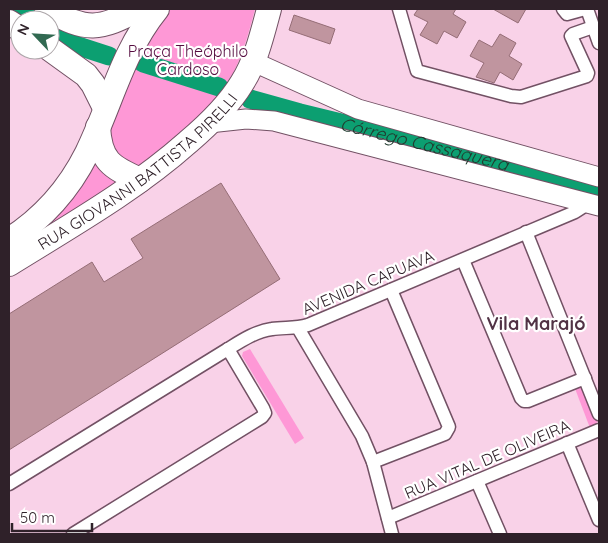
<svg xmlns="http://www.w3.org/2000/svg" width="608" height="543" viewBox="0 0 608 543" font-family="Quicksand,sans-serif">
<rect width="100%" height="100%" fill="#f9d2e8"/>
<g fill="#fe98d6">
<path d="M168 9H255C248 37 239 67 223 91 202 121 166 146 137 168L115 154 109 132 140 52Z"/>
<polygon points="95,157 124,181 44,229 72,196"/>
<polygon points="250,349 304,438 295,444 242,356 243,352"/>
<polygon points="580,384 599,418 595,426 590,428 574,386"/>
</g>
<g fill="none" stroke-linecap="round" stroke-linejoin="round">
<polyline stroke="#16795b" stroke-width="3" points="259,111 261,103"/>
<g stroke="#0c9f71" stroke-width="19">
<polyline points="18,9 35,20"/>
<polyline points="50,30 72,44 109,56"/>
<polyline points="143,63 219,87"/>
<path id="s1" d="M250 99 300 113 497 161 599 191"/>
</g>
</g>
<g fill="#c0959f" stroke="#956d76">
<polygon points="418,9 456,9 453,14 466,22 457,38 444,31 437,44 420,35 428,22 414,15"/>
<polygon points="493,9 526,9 518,23"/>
<polygon points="294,15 335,29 330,44 289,30"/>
<polygon points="500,34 516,43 509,56 522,64 513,80 500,72 494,83 476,77 484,63 470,56 479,40 492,47"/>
<polygon points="221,183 280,279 9,450 9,314 92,262 104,282 143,258 131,239"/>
</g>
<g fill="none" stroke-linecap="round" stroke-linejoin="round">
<defs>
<g id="street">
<polyline points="399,9 417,71 511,96 521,97 587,76 588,73 571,36 573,34 593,27"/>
<polyline points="563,9 567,14 585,9"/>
<polyline points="587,9 599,43"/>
<polyline points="526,232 599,414"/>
<polyline points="463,260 521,398 524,401 528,401 585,378"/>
<polyline points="298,328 362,436 373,462 392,534"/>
<polyline points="567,443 599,520"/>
<polyline points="373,462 445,434 449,427 391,290"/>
<polyline points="477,481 500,534"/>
<path d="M9 484 228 349C241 341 256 331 272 329 284 327 295 329 308 325L575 212 589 203"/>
<polyline points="388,518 599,430"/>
<polyline points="73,534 262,417 265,413 263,408 228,349"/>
</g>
<g id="secondary">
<polyline points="254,62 358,109 599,177"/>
<polyline points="209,123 246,119 274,121 599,206"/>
</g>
<g id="highway">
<path d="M47 9C87 32 99 30 139 9"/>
<polyline points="9,22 20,29"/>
<polyline points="50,49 86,75 93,84 105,108"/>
<path d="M98 127C100 161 111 167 140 180"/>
<path d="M9 240C42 219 69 189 87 153 111 104 122 52 157 9"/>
<path id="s2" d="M9 264C70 226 134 190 188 142 208 125 228 106 242 83 256 61 262 35 269 9"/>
</g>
</defs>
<use href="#street" stroke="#725164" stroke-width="15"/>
<use href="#secondary" stroke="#725164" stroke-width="21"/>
<use href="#highway" stroke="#725164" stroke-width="26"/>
<use href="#street" stroke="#fff" stroke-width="12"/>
<use href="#secondary" stroke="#fff" stroke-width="19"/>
<use href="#highway" stroke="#fff" stroke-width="24"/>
</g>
<g text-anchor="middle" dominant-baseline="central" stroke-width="4.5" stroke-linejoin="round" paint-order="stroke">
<g font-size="16" fill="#550c3f" stroke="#fff">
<text x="188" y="51">Praça Theóphilo<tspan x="188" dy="18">Cardoso</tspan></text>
</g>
<g font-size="16" fill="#2f2129" stroke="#fff">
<text stroke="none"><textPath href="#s2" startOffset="159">RUA GIOVANNI BATTISTA PIRELLI</textPath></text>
<text transform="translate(368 282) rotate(-23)">AVENIDA CAPUAVA</text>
<text transform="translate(487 459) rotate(-23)">RUA VITAL DE OLIVEIRA</text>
</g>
<g font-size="18" font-style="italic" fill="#213b2f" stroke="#fff">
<text stroke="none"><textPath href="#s1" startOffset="180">Córrego Cassaquera</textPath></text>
</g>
<g font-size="18" font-weight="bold" fill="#513245" stroke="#fff">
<text x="536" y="323">Vila Marajó</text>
</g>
</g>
<rect width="608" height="543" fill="none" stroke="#2f2129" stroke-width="20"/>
<g transform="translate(35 35) rotate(295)"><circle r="24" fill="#ffffff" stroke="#aca6a9"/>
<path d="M0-4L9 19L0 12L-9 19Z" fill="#326a52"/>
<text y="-8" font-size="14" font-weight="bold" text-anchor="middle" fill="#2f2129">N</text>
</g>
<path d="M12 523v8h80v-8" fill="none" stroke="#2f2129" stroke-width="2.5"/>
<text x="20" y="523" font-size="15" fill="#2f2129" stroke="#ffffff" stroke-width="4" paint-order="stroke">50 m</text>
</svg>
